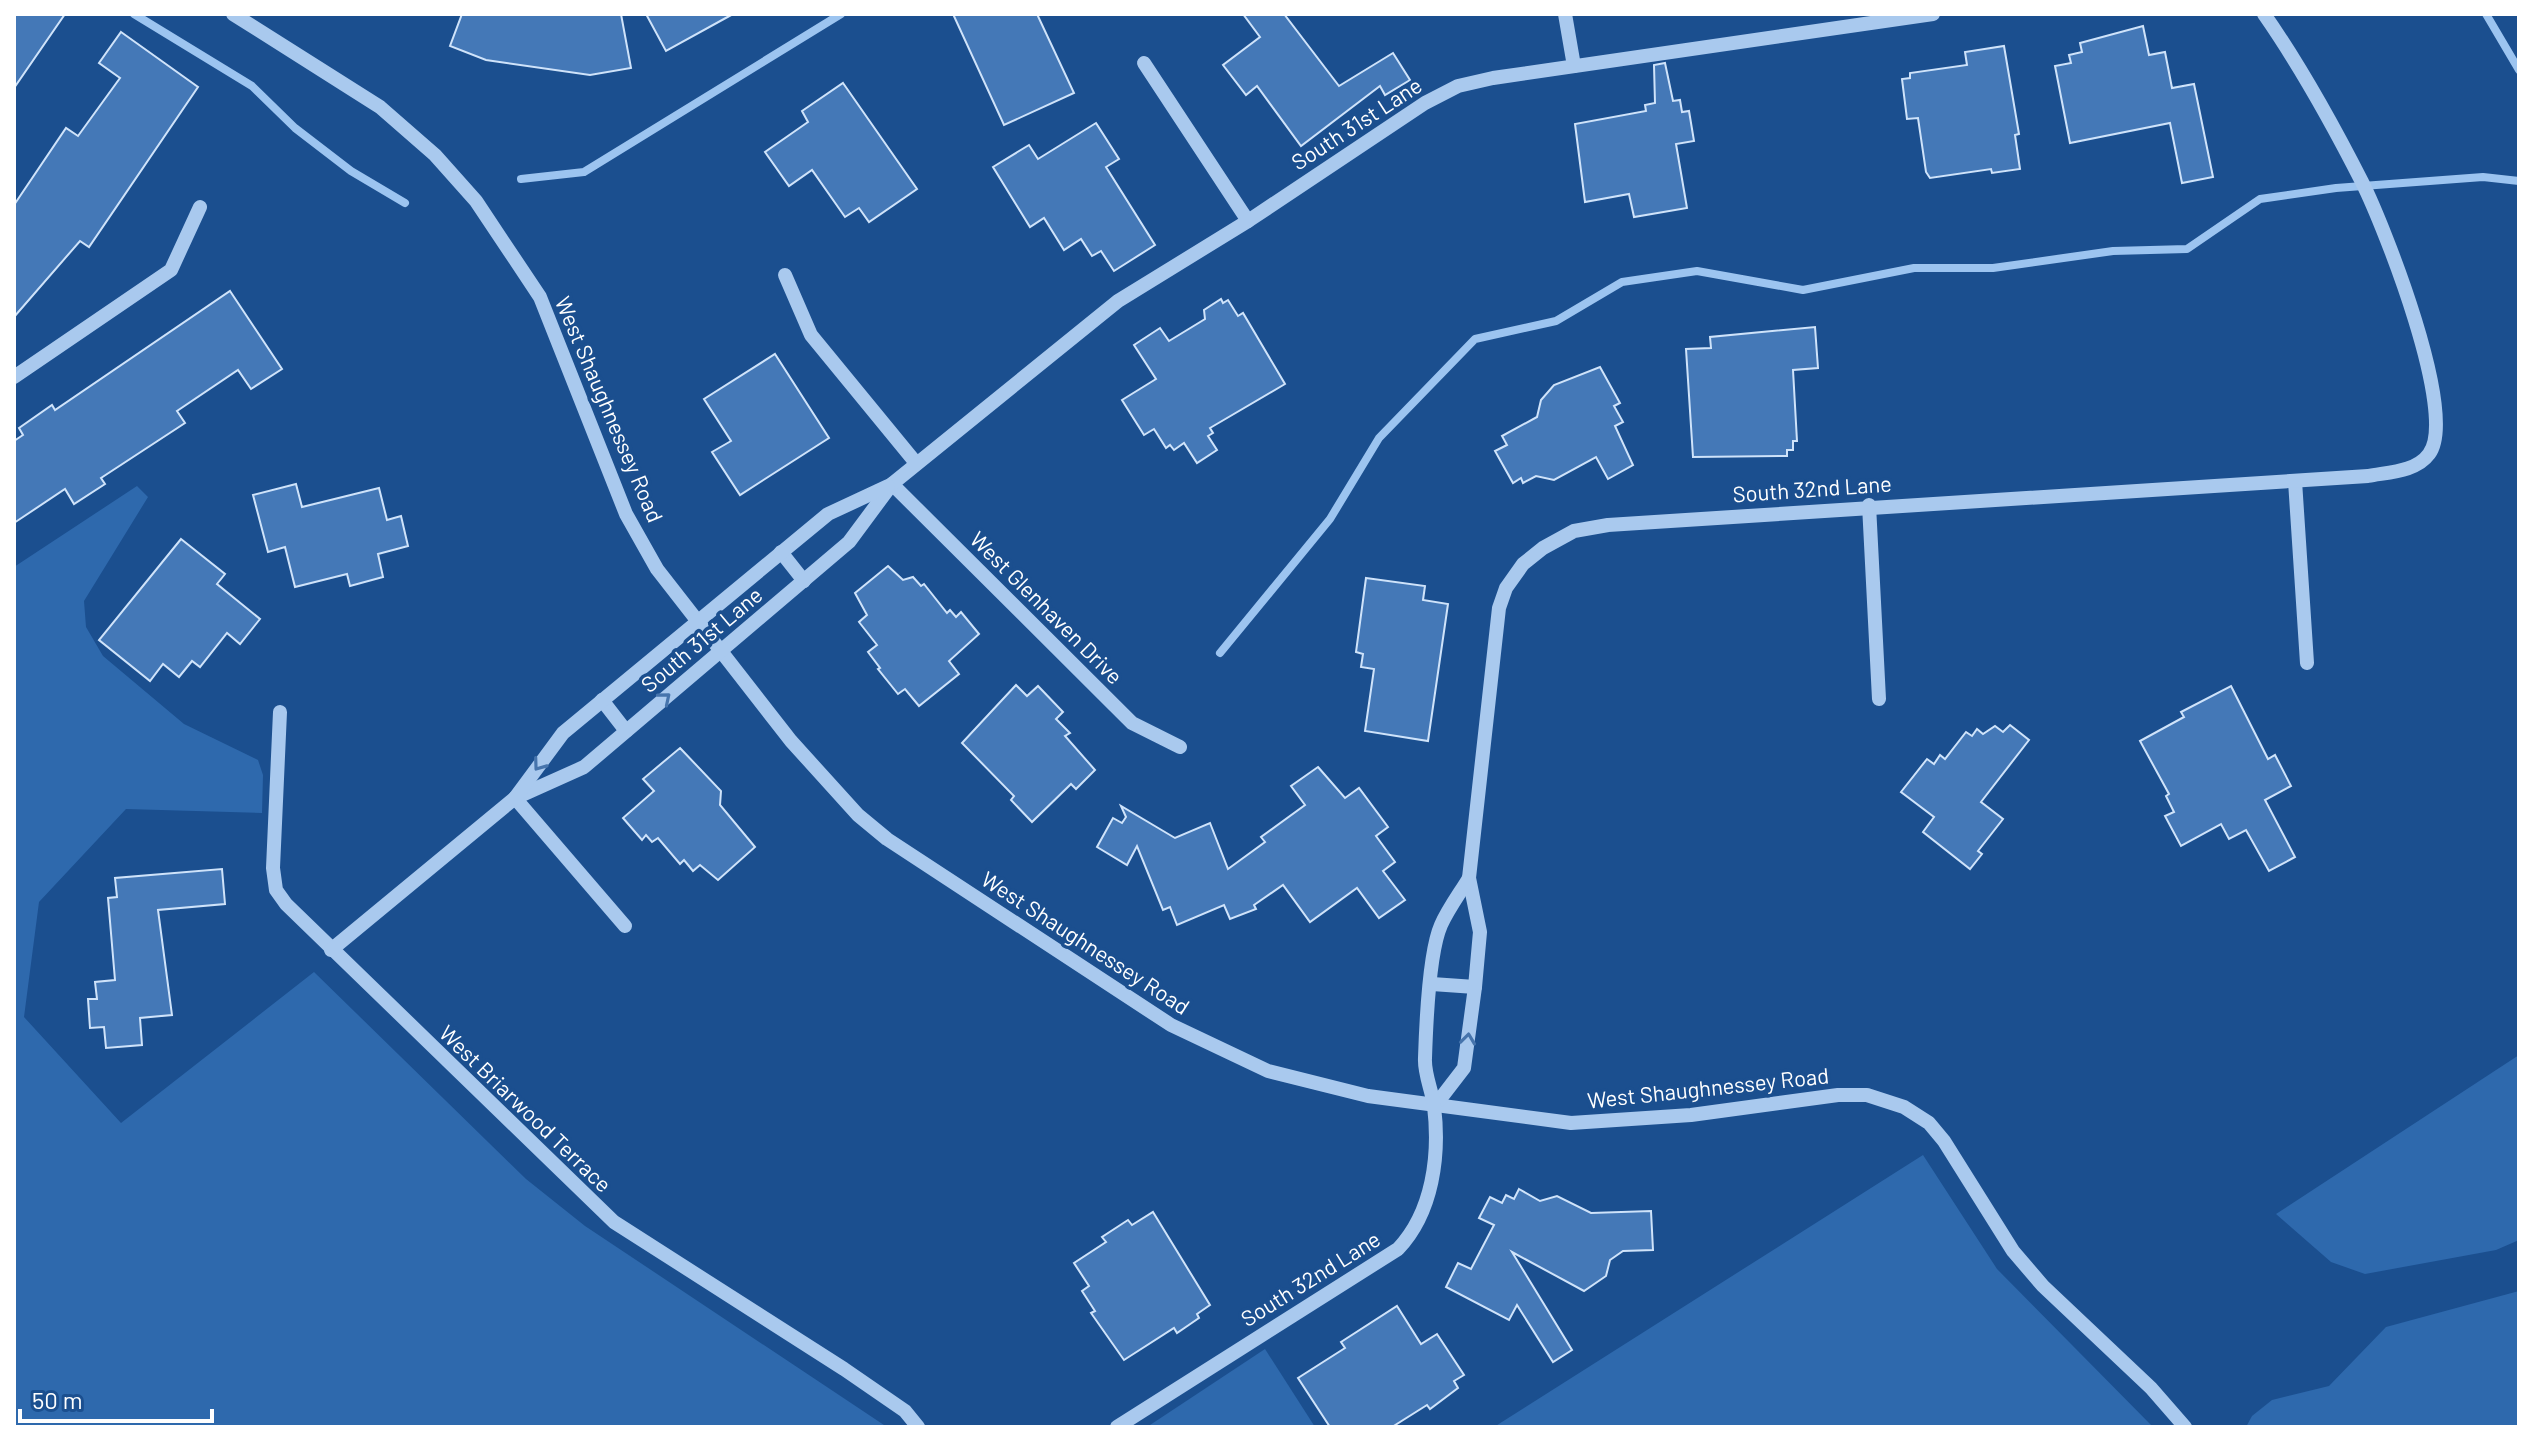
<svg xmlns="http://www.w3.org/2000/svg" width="2533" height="1441" viewBox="0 0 2533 1441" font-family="Barlow,sans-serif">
<rect width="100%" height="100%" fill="#1b4f8f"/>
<g fill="#2e69ad">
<polygon points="137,486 148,497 84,601 86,627 103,656 184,724 258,760 263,775 262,813 126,809 39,902 24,1017 121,1123 314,972 526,1179 585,1226 887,1427 14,1427 14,567"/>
<polygon points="2519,1055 2519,1240 2496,1250 2365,1274 2331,1262 2276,1214"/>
<polygon points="1923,1155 1997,1269 2153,1427 1494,1427"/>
<polygon points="2519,1291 2519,1427 2246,1427 2252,1416 2272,1400 2329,1386 2386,1327"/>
<polygon points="1265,1349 1315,1427 1147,1427"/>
</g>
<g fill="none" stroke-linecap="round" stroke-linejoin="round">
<g stroke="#9cc4f0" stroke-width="8">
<polyline points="134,14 252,86 295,128 351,171 405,203"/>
<polyline points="2486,14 2519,70"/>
<polyline points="521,179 584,172 841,14"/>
<polyline points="1220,653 1330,519 1379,438 1475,339 1556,321 1622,282 1697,271 1803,290 1914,268 1993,268 2113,251 2187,249 2260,199 2336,188 2483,177 2519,181"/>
</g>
</g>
<g fill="#4478b7" stroke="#cfe3fa" stroke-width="2">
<polygon points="14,14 65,14 14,88"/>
<polygon points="462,14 621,14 631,68 590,75 486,60 450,46"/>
<polygon points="646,14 733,14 666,51"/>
<polygon points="953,14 1037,14 1074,93 1004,125"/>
<polygon points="1243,14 1284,14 1339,86 1393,53 1410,80 1385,95 1380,86 1301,146 1257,86 1246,95 1223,65 1260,37"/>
<polygon points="2143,26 2149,55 2165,52 2172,88 2194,84 2213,177 2182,183 2170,123 2070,143 2055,66 2071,63 2069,55 2082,52 2080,43"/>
<polygon points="121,32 198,87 89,247 80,241 14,317 14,205 66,128 78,136 120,78 99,63"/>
<polygon points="2004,46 2019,134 2015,135 2020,169 1992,173 1991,169 1930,178 1926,172 1918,118 1907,119 1902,79 1910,78 1910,73 1967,65 1965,52"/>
<polygon points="1665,63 1673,101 1680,100 1682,112 1689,111 1694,141 1676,144 1687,208 1634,217 1629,194 1585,202 1575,124 1646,111 1645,105 1655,103 1654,65"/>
<polygon points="843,83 917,189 869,222 859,208 845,217 812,170 789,186 765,152 808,122 802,111"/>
<polygon points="1096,123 1119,159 1106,167 1155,245 1114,271 1101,251 1092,256 1081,239 1064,250 1044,218 1030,227 993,167 1029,145 1038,159"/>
<polygon points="230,291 282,369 251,389 238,370 177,411 185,423 101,478 105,484 74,504 65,489 14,523 14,441 23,435 19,428 52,405 55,410"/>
<polygon points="1221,299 1223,303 1228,300 1238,316 1243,313 1285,384 1210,428 1213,433 1208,436 1217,450 1197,463 1184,443 1174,450 1170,445 1166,448 1154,429 1144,435 1122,400 1156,379 1134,345 1160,328 1169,341 1205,319 1204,310"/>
<polygon points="1815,327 1818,368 1793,370 1797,441 1793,441 1793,450 1787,450 1787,456 1693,457 1686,349 1711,348 1710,337"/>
<polygon points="775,354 829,438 740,495 712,452 731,441 704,399"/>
<polygon points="1600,367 1620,403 1614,406 1623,422 1615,426 1633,465 1608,479 1596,457 1554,480 1536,476 1523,483 1521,478 1513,483 1495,451 1507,445 1502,436 1537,417 1541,400 1554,385"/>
<polygon points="296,484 302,507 379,488 387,520 401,516 408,546 378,554 383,577 350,586 347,574 295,587 285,547 268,552 253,495"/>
<polygon points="181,539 225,574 217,584 260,619 240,644 227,633 200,667 192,661 179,677 163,664 150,681 99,640"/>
<polygon points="888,566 903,580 913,577 921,586 924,584 947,613 950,610 956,617 961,612 979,634 949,661 959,674 919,706 905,689 898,694 878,669 880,668 868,652 877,645 859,622 867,615 855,593"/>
<polygon points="1366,578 1425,586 1423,600 1448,604 1428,741 1365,731 1374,669 1361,667 1363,654 1356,652"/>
<polygon points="1016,685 1027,696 1038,686 1063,712 1056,719 1070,733 1065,736 1095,770 1076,789 1071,784 1032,822 1011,800 1014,796 962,743"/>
<polygon points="2231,686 2268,759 2275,755 2291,786 2265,800 2295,857 2269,871 2246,830 2229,839 2221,824 2181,846 2165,816 2174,812 2166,796 2169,794 2140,741 2184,717 2181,712"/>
<polygon points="2010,725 2029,740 1981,802 2003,819 1978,851 1982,854 1970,869 1923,832 1934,817 1901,792 1927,759 1934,764 1940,755 1945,759 1966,732 1972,736 1977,729 1983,734 1995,726 2003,732"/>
<polygon points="680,748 721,791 720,805 755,847 718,880 700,865 693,871 684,860 680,864 658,838 652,842 646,835 642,840 623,818 654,791 643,779"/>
<polygon points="1318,767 1345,798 1359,788 1388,827 1376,836 1395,862 1383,871 1405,900 1379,918 1357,888 1310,922 1283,885 1254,905 1256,909 1230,919 1224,905 1177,925 1170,907 1163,910 1137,846 1127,865 1097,847 1113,818 1122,823 1126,817 1121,806 1175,838 1210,823 1228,869 1265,842 1261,837 1305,805 1291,786"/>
<polygon points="222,869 225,904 158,910 172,1015 140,1018 142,1045 106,1048 104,1027 90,1028 88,999 97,999 95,982 115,980 108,898 117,897 115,878"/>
<polygon points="1519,1189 1540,1201 1557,1196 1591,1213 1651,1211 1653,1250 1623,1251 1610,1260 1606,1276 1584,1291 1512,1252 1572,1350 1553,1362 1517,1305 1509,1320 1446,1287 1458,1263 1471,1269 1494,1225 1479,1218 1490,1197 1502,1203 1506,1195 1514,1199"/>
<polygon points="1153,1212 1210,1305 1197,1314 1199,1318 1177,1333 1174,1328 1124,1360 1091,1313 1095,1311 1082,1291 1089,1286 1074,1263 1106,1242 1102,1237 1128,1220 1132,1225"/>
<polygon points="1397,1306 1421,1344 1437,1334 1464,1375 1454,1381 1458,1388 1430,1409 1427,1405 1392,1427 1330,1427 1298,1378 1345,1348 1341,1342"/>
</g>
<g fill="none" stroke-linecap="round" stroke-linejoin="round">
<g stroke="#a9c9ee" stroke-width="14">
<polyline points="233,14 380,107 435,155 476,201 540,297 626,514 657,569 791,741 858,815 887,839 1171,1025 1268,1071 1368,1096 1571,1123 1691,1115 1838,1095 1867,1095 1904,1107 1929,1123 1944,1141 2013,1251 2043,1286 2151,1388 2185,1427"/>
<polyline points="1565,14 1574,66"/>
<polyline points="1144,63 1248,221"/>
<polyline points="785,275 811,335 916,463"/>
<polyline points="14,377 171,270 200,207"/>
<polyline points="2295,481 2307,663"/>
<polyline points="892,484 1132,723 1180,747"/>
<polyline points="1869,505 1879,699"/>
<polyline points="781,552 804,581"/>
<polyline points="602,700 626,731"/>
<polyline points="280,712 273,868 276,890 286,904 614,1222 844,1369 905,1411 918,1427"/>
<polyline points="515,798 584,767 849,542 892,484 1118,301 1248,221 1425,103 1458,86 1493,78 1933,14"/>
<polyline points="515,798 625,926"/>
<polyline points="331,950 515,798 563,733 828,514 888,486"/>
<polyline points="1432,984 1475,987"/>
<path d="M1434 1107 1464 1068 1475 987 1480 932 1469 878 1499 608 1506 588 1523 564 1543 548 1574 531 1608 525 2368 476C2388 472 2416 472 2429 454 2459 415 2384 226 2362 182 2333 125 2301 67 2264 14"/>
<path d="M1117 1427 1398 1249C1433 1212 1440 1155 1434 1106 1432 1090 1424 1074 1425 1058 1426 1027 1429 952 1441 925 1448 909 1460 893 1469 878"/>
</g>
</g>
<defs><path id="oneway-chevron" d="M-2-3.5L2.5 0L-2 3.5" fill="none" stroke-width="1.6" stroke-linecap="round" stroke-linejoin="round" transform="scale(2)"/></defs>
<g stroke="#4674ac">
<use href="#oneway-chevron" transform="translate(665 698) rotate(-40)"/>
<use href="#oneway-chevron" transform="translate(539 765) rotate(126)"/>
<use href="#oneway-chevron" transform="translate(1468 1039) rotate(-83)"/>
</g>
<g text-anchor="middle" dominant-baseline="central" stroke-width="7" stroke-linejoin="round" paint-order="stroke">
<g font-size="22" fill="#fff" stroke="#1b4f8f">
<text transform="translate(1356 123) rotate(-33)">South 31st Lane</text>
<text transform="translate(610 409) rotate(67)">West Shaughnessey Road</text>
<text transform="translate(1812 488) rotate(-4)">South 32nd Lane</text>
<text transform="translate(1047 607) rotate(45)">West Glenhaven Drive</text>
<text transform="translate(701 639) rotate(-40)">South 31st Lane</text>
<text transform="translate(1086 942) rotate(33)">West Shaughnessey Road</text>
<text transform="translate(1708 1087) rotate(-6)">West Shaughnessey Road</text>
<text transform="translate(526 1108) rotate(44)">West Briarwood Terrace</text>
<text transform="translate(1310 1278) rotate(-32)">South 32nd Lane</text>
</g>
</g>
<rect width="2533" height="1441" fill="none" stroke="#ffffff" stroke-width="32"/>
<path d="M20 1409v12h192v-12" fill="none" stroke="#ffffff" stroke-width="4"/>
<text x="32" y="1409" font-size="24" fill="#ffffff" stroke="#1b4f8f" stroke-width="6" paint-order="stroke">50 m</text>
</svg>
